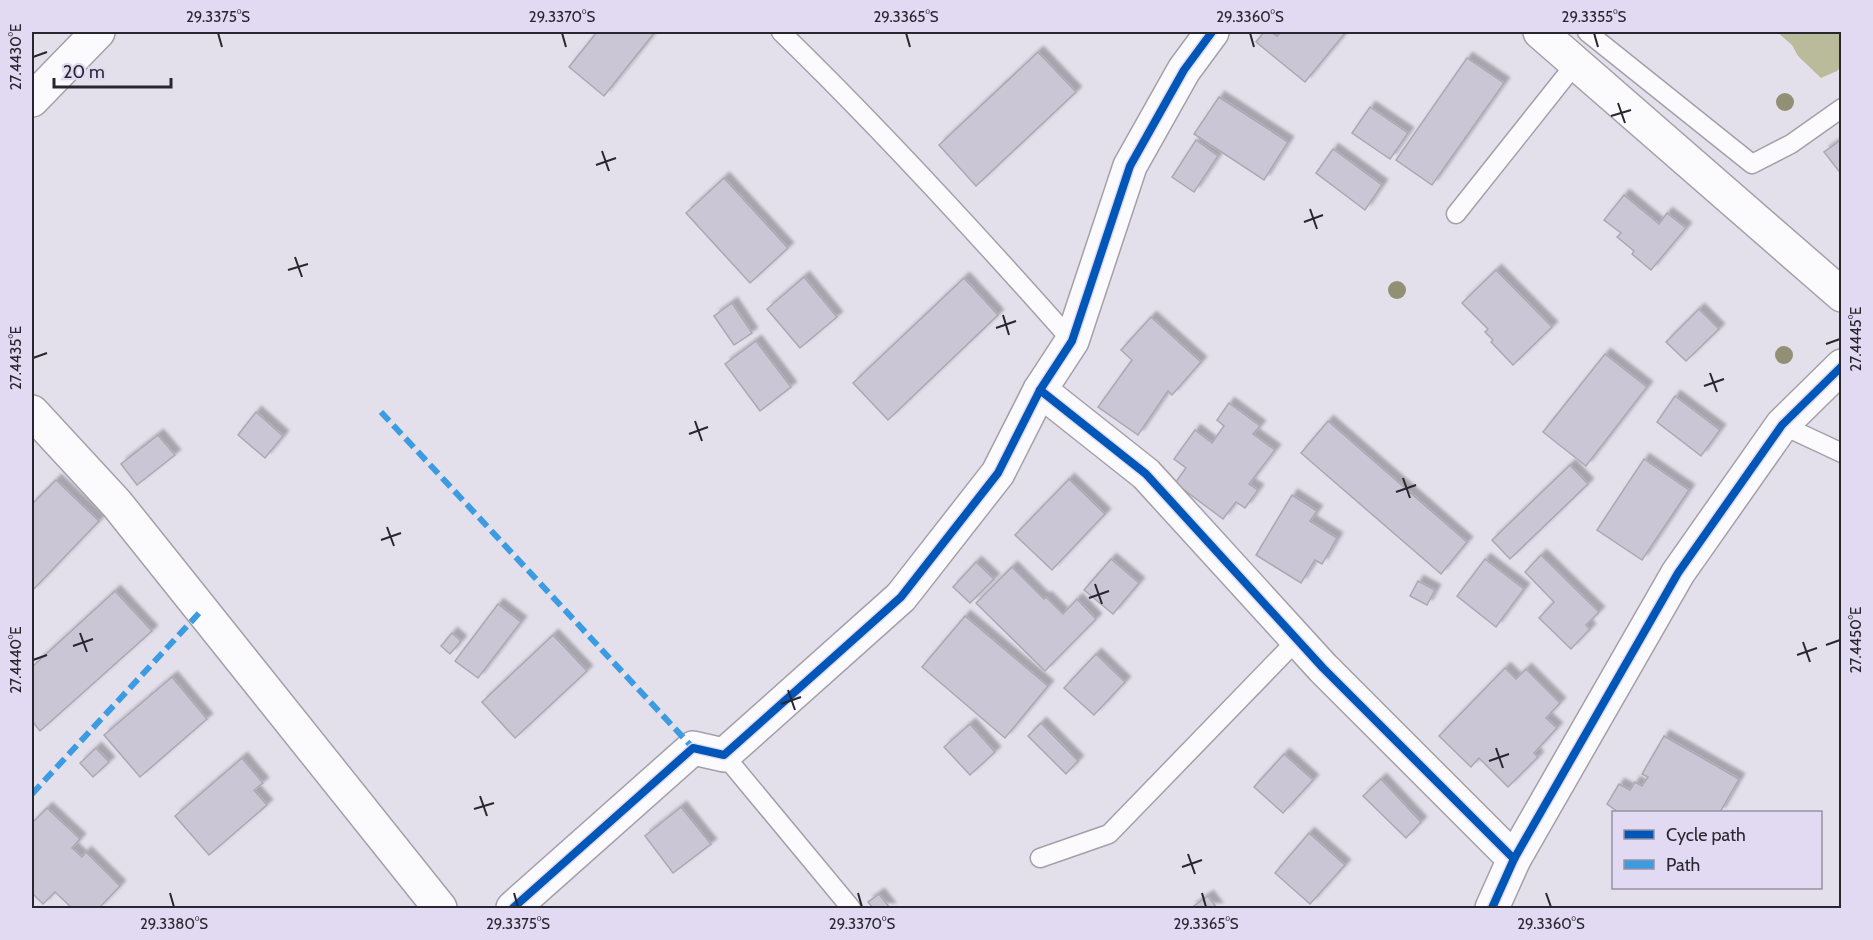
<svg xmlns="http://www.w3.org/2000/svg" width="1873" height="940" viewBox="0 0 1873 940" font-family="Cabin,sans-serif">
<defs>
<filter id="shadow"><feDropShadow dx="5.5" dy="-5.5" stdDeviation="1.5" flood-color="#0004"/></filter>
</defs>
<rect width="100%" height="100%" fill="#e3e0ec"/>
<polygon fill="#babb9b" points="1777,32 1841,32 1841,66 1837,71 1821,78 1798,56 1792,45"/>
<g fill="#cac6d5" stroke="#aaa8b1" stroke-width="1.5" filter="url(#shadow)">
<polygon points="597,32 655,32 604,96 569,67"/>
<polygon points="1264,32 1271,32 1277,36 1281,32 1346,32 1305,82 1256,42"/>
<polygon points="1038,52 1076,92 976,186 939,145"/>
<polygon points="1467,58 1504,83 1432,185 1396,160"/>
<polygon points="1219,97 1288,142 1264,180 1194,134"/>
<polygon points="1370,107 1408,133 1390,159 1352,133"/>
<polygon points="1842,139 1842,175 1824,152"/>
<polygon points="1196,140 1218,156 1194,192 1172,177"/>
<polygon points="1333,149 1382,185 1365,210 1316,173"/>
<polygon points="724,178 788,248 750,283 686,213"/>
<polygon points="1624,195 1659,224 1667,213 1686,228 1651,270 1632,254 1634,251 1617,237 1621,233 1604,220"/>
<polygon points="1496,270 1552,327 1513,365 1491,342 1493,340 1485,332 1488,329 1462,303"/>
<polygon points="804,277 837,317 800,348 767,309"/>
<polygon points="964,278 998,315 888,420 853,383"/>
<polygon points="732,303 752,333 734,345 714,316"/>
<polygon points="1699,309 1719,329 1686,361 1666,342"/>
<polygon points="1151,317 1201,362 1172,395 1168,391 1138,435 1098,407 1132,360 1121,350"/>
<polygon points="756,341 791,387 760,411 725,364"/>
<polygon points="1605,354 1647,387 1586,466 1543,432"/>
<polygon points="1675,396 1720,430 1701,456 1657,422"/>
<polygon points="1229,403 1260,426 1253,434 1275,450 1249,484 1258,490 1245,508 1236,502 1223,519 1175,483 1186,468 1174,459 1195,430 1212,443 1224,426 1217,420"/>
<polygon points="256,412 283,436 265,458 238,435"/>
<polygon points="1328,421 1467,542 1441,574 1301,453"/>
<polygon points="158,435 175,455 137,485 121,464"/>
<polygon points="1644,459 1689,490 1642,560 1597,530"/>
<polygon points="1570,465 1588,484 1510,559 1492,540"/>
<polygon points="1069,479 1105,514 1052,570 1015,535"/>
<polygon points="56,480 99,521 32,591 32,504"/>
<polygon points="1292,495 1317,511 1310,521 1337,538 1322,564 1315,560 1301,583 1256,555"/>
<polygon points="1541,555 1599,612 1586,625 1590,629 1571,649 1539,618 1554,602 1525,572"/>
<polygon points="1111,559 1139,583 1113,614 1084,590"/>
<polygon points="1485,559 1524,589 1496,627 1457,596"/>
<polygon points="976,562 994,579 970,603 953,587"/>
<polygon points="1012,567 1044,599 1046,597 1063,614 1077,599 1096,619 1045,671 976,603"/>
<polygon points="1418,581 1435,590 1427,605 1410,596"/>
<polygon points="115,591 152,631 40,731 32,721 32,667"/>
<polygon points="498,604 521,622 478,678 455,661"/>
<polygon points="965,616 1048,686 1005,738 922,667"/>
<polygon points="452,633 461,641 450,654 441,646"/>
<polygon points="553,635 587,671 515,738 482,702"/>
<polygon points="1096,654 1125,682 1094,715 1064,688"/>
<polygon points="1505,668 1516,679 1526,669 1560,703 1546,718 1557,728 1534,753 1538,757 1508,787 1479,758 1471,767 1439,736"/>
<polygon points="172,677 207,719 140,777 104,735"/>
<polygon points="1041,723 1078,761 1066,774 1028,736"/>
<polygon points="970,724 995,752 970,775 944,747"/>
<polygon points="1664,736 1739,779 1720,812 1618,812 1607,804 1619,784 1630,790 1635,782 1642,786 1648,777 1642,774"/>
<polygon points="96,748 109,762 93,777 80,763"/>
<polygon points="1284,754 1313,780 1283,813 1254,787"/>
<polygon points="242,758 263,783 254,790 267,805 209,855 175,816"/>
<polygon points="1381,779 1421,822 1406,838 1363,796"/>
<polygon points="681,807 711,844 673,873 645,836"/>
<polygon points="47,808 80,839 72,848 82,857 86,852 120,886 99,908 72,908 55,892 43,904 32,893 32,823"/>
<polygon points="1309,833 1345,865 1310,904 1275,873"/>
<polygon points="879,894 890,908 873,908 868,902"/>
<polygon points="1208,896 1217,908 1191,908"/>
</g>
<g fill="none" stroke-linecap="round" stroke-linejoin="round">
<defs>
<g id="service">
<path d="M781 32C883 131 978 235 1072 341"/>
<polyline points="1587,32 1752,164 1791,144 1842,108"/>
<polyline points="1456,214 1576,63"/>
<polyline points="1782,425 1842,453"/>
<polyline points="724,755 851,908"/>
<polyline points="1040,858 1109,834 1297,640"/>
</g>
<g id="minor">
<polyline points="1540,32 1842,295"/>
<polyline points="32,100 98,32"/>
<polyline points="1040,390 1146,474 1323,668 1514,859"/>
<polyline points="32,412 117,504 440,908"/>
<polyline points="513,908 693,748 724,755 901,597 998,473 1040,390 1072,341 1130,166 1184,70 1212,32"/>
<polyline points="1492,908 1514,859 1678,573 1782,425 1842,366"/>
</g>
</defs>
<use href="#service" stroke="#a3a0a9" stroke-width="21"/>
<use href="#minor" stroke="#a3a0a9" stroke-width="36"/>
<use href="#service" stroke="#fbfafc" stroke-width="18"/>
<use href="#minor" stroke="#fbfafc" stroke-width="33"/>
<g stroke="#3d9ce1" stroke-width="6" stroke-dasharray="12 6" stroke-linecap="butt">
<polyline points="381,412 693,748"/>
<polyline points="32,794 201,611"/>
</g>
<defs>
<g id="cycleway">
<polyline points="1040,390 1146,474 1323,668 1514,859"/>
<polyline points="513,908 693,748 724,755 901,597 998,473 1040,390 1072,341 1130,166 1184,70 1212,32"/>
<polyline points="1492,908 1514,859 1678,573 1782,425 1842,366"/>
</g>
</defs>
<use href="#cycleway" stroke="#e1daf2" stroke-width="11"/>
<use href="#cycleway" stroke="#0057b8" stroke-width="8"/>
</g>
<g fill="#919075">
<circle cx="1785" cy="102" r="9"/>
<circle cx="1397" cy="290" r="9"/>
<circle cx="1784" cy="355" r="9"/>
</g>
<path fill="none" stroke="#28262e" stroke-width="2" d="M218 33 222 47M562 33 566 47M906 33 910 47M1250 33 1254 47M1594 33 1598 47M33 57 47 52M1618 103 1625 123M1611 116 1631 110M602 151 609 171M596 165 616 158M1310 209 1317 229M1304 222 1323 215M295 257 302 277M288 270 308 264M1003 315 1009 335M996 328 1016 321M1826 344 1840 339M33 358 47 353M1710 373 1717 392M1704 386 1724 379M695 421 702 441M689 434 708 427M1403 478 1410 498M1396 492 1416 485M387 527 394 546M381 540 401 533M1095 584 1102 604M1089 598 1109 591M80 633 87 652M1803 642 1810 662M1826 645 1840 640M73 646 93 639M1797 655 1817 648M33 660 47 655M788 690 795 710M781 704 801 697M1496 748 1503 768M1489 761 1509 754M480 796 487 816M474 809 494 803M1188 854 1195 874M1182 867 1202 860M170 893 174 907M514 893 518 907M858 893 862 907M1202 893 1206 907M1546 893 1551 907"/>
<rect width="1873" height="940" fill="none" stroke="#e1daf2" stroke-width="66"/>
<rect x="1612" y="811" width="210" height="78" fill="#e1daf2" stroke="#9792a4" stroke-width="1.5"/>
<rect x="1624" y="830" width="30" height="9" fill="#0057b8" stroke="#9792a4" stroke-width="1.5"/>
<text x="1666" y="841" font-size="18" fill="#28262e">Cycle path</text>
<rect x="1624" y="860" width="30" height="9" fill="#3d9ce1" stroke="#9792a4" stroke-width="1.5"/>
<text x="1666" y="871" font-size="18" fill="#28262e">Path</text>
<path d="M54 78v9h117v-9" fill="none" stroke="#28262e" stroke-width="3"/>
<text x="63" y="78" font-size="18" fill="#28262e" stroke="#e1daf2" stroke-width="4.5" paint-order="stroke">20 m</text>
<rect x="33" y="33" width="1807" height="874" fill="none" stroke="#28262e" stroke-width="2"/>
<g font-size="15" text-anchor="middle" fill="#28262e">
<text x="218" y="22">29.3375°S</text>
<text x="562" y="22">29.3370°S</text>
<text x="906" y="22">29.3365°S</text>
<text x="1250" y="22">29.3360°S</text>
<text x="1594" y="22">29.3355°S</text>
<text transform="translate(16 57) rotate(-90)" y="5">27.4430°E</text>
<text transform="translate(1856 339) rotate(-90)" y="5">27.4445°E</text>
<text transform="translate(16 358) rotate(-90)" y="5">27.4435°E</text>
<text transform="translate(1856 640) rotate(-90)" y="5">27.4450°E</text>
<text transform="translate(16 660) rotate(-90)" y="5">27.4440°E</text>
<text x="174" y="929">29.3380°S</text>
<text x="518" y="929">29.3375°S</text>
<text x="862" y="929">29.3370°S</text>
<text x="1206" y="929">29.3365°S</text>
<text x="1551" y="929">29.3360°S</text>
</g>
</svg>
